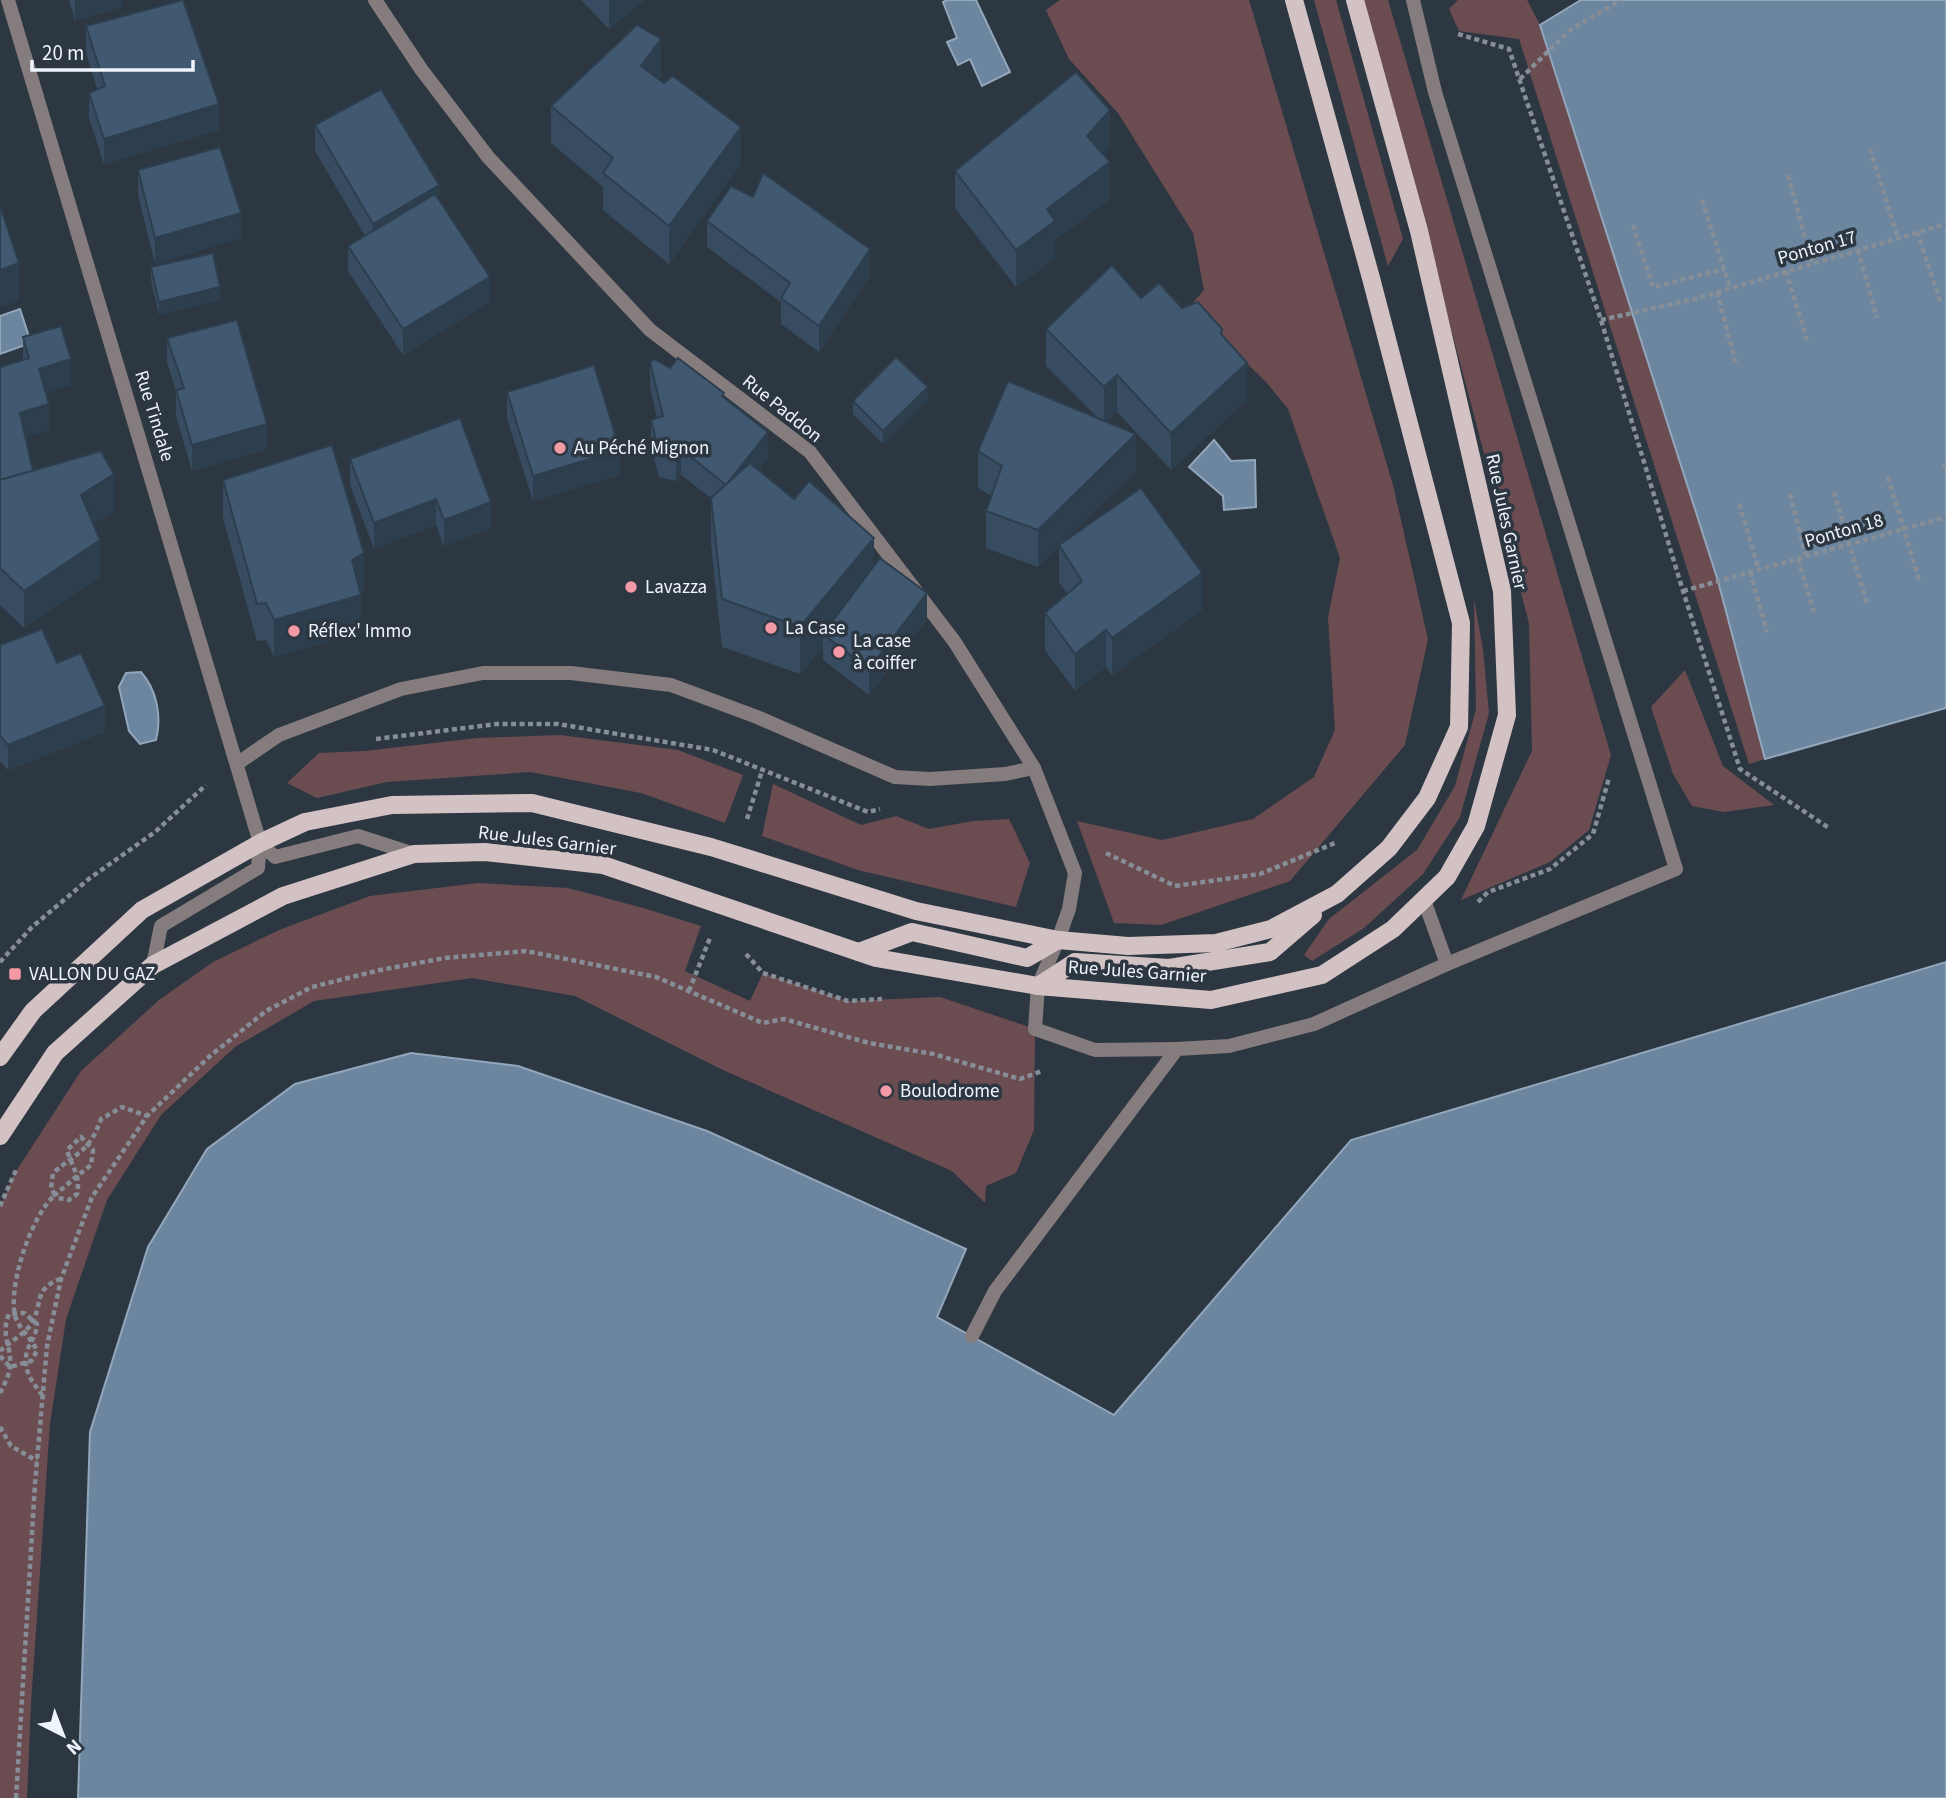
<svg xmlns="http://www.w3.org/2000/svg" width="1946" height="1798" viewBox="0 0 1946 1798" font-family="'Source Sans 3',sans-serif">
<rect width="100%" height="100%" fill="#2d3741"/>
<g fill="#6b4d51">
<polygon points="1060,0 1249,0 1393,485 1428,639 1405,745 1290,881 1161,925 1114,923 1077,821 1162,840 1253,819 1314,777 1335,730 1328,617 1340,558 1288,409 1267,383 1229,346 1185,312 1204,290 1193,233 1118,113 1069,59 1046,10"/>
<polygon points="1314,0 1336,0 1403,239 1388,266"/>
<polygon points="1364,0 1388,0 1611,755 1589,830 1550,862 1461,900 1532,751 1529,623"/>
<polygon points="1458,0 1527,0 1540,25 1718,581 1765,759 1749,764 1519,39 1459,31 1449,9"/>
<polygon points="1474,599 1483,650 1489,713 1460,817 1423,874 1364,928 1312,961 1304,955 1329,919 1417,850 1455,786 1476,709"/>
<polygon points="1685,670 1723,766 1774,805 1724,812 1692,806 1673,774 1651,707"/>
<polygon points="560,735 678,750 743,775 725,823 641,793 530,772 387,782 317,798 287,783 319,753 365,751 477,738"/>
<polygon points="773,784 861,825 896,816 929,829 973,821 1009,819 1030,863 1016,907 858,870 762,836"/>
<polygon points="478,883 568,888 643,908 701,926 685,971 750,1001 763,973 848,1001 940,997 1035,1029 1034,1130 1016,1173 986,1186 985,1203 952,1171 723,1070 575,996 472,978 314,1001 235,1047 161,1115 107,1200 66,1319 50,1424 31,1704 27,1798 0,1798 0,1206 13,1176 81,1071 159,1000 213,962 279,930 370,896"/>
</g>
<g fill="#6c86a0" stroke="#93a7bc" stroke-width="2">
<polygon points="947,0 976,0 1010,72 982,86 970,59 958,65 947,42 957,38 943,2"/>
<polygon points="1581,0 1946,0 1946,708 1765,759 1718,581 1540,25"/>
<polygon points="20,309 31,343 0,354 0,316"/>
<polygon points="1214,440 1231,461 1255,460 1256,507 1224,510 1223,496 1189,467"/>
<path d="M141 672C157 690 162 717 156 740L140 744 129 731 119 687 126 673Z"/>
<polygon points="1946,962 1946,1798 78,1798 90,1432 148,1247 207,1149 295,1084 411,1053 518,1066 707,1131 966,1249 937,1317 1114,1415 1351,1140"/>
</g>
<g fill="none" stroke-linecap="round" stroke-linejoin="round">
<g stroke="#868e97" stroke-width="4.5" stroke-dasharray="5 3.5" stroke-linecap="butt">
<polyline points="1458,34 1509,49 1601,320 1683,591 1740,769 1829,828"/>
<polyline points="1520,79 1570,30 1621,0"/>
<polyline points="1870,149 1898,238"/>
<polyline points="1788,175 1812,263"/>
<polyline points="1702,200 1730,288"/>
<polyline points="1633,225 1653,287 1724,269"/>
<polyline points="1917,232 1941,304"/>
<polyline points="1858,250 1877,318"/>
<polyline points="1786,271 1807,340"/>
<polyline points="1717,292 1736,364"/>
<polyline points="1601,320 1695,299 1946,224"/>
<polyline points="1944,464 1946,473"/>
<polyline points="1888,477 1920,583"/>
<polyline points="1834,492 1867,604"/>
<polyline points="1790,494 1806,556"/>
<polyline points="1739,504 1759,570"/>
<polyline points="1798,559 1815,616"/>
<polyline points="1750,572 1767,632"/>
<polyline points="1683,591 1946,517"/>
<polyline points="376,739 497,724 558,724 713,750 868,812 880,809"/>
<polyline points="747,819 762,771"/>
<polyline points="1106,853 1175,886 1260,874 1335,843"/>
<polyline points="1478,902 1488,892 1550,869 1593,834 1609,778"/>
<polyline points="746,954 763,973 848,1001 882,999"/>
<polyline points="0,962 32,927 90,878 155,832 206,785"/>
<polyline points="689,991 710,938"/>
<path d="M77 1176 55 1195 58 1198 69 1200 77 1194C81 1176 72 1167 67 1150L81 1137 93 1150 91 1165 77 1176"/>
<polyline points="0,1206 16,1170"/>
<path d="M0 1351C9 1342 24 1335 31 1324 44 1304 32 1290 60 1279"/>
<path d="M0 1356 10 1367 31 1361 37 1351C31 1336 15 1327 14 1309 11 1278 32 1215 55 1195L51 1188 53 1173C78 1152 90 1151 101 1119L122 1107 147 1116"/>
<path d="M0 1393C4 1385 9 1376 10 1367 12 1345 0 1336 9 1314L24 1313 37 1324C36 1337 31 1340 27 1351 22 1370 32 1381 42 1395"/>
<polyline points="0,1427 11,1446 37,1461"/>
<polyline points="16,1798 35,1484 47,1346 61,1279 92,1197 147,1116 210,1056 266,1011 312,987 380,970 445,958 526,951 656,977 763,1023 784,1019 869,1043 933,1054 1020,1079 1042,1071"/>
</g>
<g stroke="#857c7d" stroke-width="14">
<polyline points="238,763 279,735 401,689 483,673 571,673 671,685 757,717 895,777 930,779 1005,774 1034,768"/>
<polyline points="1424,900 1447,964"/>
<polyline points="1038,986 1035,1029 1095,1050 1177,1049"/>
<polyline points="972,1336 995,1291 1177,1049 1229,1046 1314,1024 1447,964 1676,869 1435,92 1413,0"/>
</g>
<g stroke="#857c7d" stroke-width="14">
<polyline points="8,0 260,843 258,868 161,926 153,965"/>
<polyline points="260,843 275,857 358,836 414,854"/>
</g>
<polyline stroke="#857c7d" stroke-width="14" points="375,0 421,69 488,157 650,330 810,452 954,641 1034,768 1075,873 1069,909 1058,940 1038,986"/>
<g stroke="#d3c2c4" stroke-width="18">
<polyline points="859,952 912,932 1027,958 1058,940"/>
<polyline points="1038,986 1075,962 1169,968 1270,952 1313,915"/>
<polyline points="0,1057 33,1011 142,910 260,843 305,822 392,805 532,803 711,847 916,911 1058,940 1128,946 1216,943 1271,929 1337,894 1389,848 1427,798 1459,727 1461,623 1371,278 1294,0"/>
<polyline points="0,1136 55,1053 153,965 283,896 414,854 485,852 603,865 876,958 1038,986 1211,1000 1322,975 1393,929 1447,877 1476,826 1507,715 1502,591 1419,231 1355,0"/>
</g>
</g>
<g fill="#374c60">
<polygon points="69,0 122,0 122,7 75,21"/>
<polygon points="581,0 644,0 609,29"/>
<polygon points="86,26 219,130 104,164 89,118 89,93 97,89 86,52"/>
<polygon points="661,77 659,80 741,164 669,264 603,210 603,187 551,143 551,106"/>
<polygon points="315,125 490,302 403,355 348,271 348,246 365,236 315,151"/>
<polygon points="1110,147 1103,155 1110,199 1055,240 1055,258 1016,287 955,208 955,171"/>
<polygon points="138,170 241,238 155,264 138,195"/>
<polygon points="707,221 870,275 819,352 781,324 781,302 707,247"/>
<polygon points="151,267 220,300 159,315 151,280"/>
<polygon points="1141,298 1182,308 1222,336 1247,400 1171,470 1117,412 1106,422 1136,471 1063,542 1202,610 1112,675 1106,667 1075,691 1045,650 1045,613 1067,594 1059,582 1059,546 1038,567 986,548 986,511 991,496 978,488 978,451 1098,418 1046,366 1046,329"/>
<polygon points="23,337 71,385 45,393 49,430 26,437 33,471 114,511 93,524 100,577 24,628 0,605 0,367 23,360"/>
<polygon points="167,338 267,449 192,471 176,416 176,390 167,363"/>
<polygon points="650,362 724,398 768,458 758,470 874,566 927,619 869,695 823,660 823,647 800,674 722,647 711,545 711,498 681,475 676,481 659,477 651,446 651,420 657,418 650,387"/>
<polygon points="507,392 620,475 533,501 507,418"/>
<polygon points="928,400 883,444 853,414 853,401"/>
<polygon points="460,418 491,528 444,546 436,525 374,549 350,485 350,459"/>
<polygon points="223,480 364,590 361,592 361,632 274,657 266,640 257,641 223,518"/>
<polygon points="0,645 57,663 105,732 8,770 0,761"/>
</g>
<g fill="#2d3e4e">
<polygon points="75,0 122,0 122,7 75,21"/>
<polygon points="609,0 644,0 609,29"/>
<polygon points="661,39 661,77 641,103 641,66"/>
<polygon points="219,104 219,130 104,164 104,139"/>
<polygon points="1110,110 1110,147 1087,173 1087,136"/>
<polygon points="741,127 741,164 669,264 669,226"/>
<polygon points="1110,162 1110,199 1055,240 1055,258 1016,287 1016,250 1047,209"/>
<polygon points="439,185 439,211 373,250 373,224"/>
<polygon points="241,213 241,238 155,264 155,238"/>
<polygon points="870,249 870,275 819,352 819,326"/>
<polygon points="19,263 19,301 0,307 0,270"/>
<polygon points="490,277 490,302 403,355 403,329"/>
<polygon points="220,287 220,300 159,315 159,302"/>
<polygon points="71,359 71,385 39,395 39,369"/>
<polygon points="1247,363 1247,400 1171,470 1171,433"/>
<polygon points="1117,375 1117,412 1104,424 1104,387"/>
<polygon points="928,387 928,400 883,444 883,431"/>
<polygon points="49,404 49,430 20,439 20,413"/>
<polygon points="267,424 267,449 192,471 192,445"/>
<polygon points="768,432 768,458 726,511 726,485"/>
<polygon points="1136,434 1136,471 1038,567 1038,530"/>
<polygon points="681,449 681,475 676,481 676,456"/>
<polygon points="620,450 620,475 533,501 533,476"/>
<polygon points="114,474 114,511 81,532 81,495"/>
<polygon points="436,499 436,525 374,549 374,523"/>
<polygon points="491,502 491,528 444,546 444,520"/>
<polygon points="874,538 874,586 823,634 823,647 800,674 800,627"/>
<polygon points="100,540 100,577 24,628 24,591"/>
<polygon points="364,553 364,590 352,598 361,595 361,632 274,657 274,620 352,560"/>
<polygon points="1202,573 1202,610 1112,675 1112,638"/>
<polygon points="927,593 927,619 869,695 869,669"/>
<polygon points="1106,630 1106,667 1075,691 1075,654"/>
<polygon points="105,706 105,732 8,770 8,745"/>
</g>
<g fill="#405870" stroke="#2d3e4e" stroke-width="2">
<polygon points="183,0 219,104 104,139 89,93 105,86 86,26"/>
<polygon points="637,25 661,39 641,66 664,83 673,76 741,127 669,226 603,173 613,158 551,106"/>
<polygon points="1076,72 1110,110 1087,136 1110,162 1047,209 1055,221 1016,250 955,171"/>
<polygon points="381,89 439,185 373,224 315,125"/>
<polygon points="220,147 241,213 155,238 138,170"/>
<polygon points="763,173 870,249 819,326 781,298 790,283 707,221 731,186 753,197"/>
<polygon points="435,194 490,277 403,329 348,246"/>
<polygon points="0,205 19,263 0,270"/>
<polygon points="213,253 220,287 159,302 151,267"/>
<polygon points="1112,265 1141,298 1159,283 1182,308 1198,302 1222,329 1221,334 1247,363 1171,433 1117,375 1104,387 1046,329"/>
<polygon points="237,320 267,424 192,445 176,390 184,388 167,338"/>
<polygon points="61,326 71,359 39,369 49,404 20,413 33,471 0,480 0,367 29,358 23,337"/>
<polygon points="896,357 928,387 883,431 853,401"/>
<polygon points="678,358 724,393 722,396 768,432 726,485 681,449 676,456 659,451 651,420 663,416 650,362 654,359 670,368"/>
<polygon points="594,365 620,450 533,476 507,392"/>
<polygon points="1008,381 1136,434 1038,530 986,511 1002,466 978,451"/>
<polygon points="460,418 491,502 444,520 436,499 374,523 350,459"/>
<polygon points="332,445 364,553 352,560 361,595 274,620 266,603 257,604 223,480"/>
<polygon points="101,451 114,474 81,495 100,540 24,591 0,568 0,480"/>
<polygon points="750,463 794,499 809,481 874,538 800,627 722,599 711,498"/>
<polygon points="1141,488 1202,573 1112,638 1106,630 1075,654 1045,613 1082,581 1059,545"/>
<polygon points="880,558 927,593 869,669 823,634"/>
<polygon points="42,629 57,663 81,653 105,706 8,745 0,736 0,645"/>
</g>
<g fill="#f49aa6" stroke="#2d3741" stroke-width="2.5">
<circle cx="560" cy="448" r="7"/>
<circle cx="631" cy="587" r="7"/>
<circle cx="771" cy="628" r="7"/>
<circle cx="294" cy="631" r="7"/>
<circle cx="839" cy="652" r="7"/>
<rect x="8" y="967" width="14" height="14" rx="3.5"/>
<circle cx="886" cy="1091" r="7"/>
</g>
<g text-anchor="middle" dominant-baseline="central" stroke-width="7" stroke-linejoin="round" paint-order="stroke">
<g font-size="19" fill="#eff5fc" stroke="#2d3741">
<text transform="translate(1817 248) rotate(-16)">Ponton 17</text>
<text transform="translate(782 409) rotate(39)">Rue Paddon</text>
<text transform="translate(154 416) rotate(73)">Rue Tindale</text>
<text transform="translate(1506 522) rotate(78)">Rue Jules Garnier</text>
<text transform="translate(1844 531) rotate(-16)">Ponton 18</text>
<text transform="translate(547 841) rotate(7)">Rue Jules Garnier</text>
<text transform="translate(1137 972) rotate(4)">Rue Jules Garnier</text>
</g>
<g font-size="19" fill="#eff5fc" stroke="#2d3741" text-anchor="start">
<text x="574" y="448">Au Péché Mignon</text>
<text x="645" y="587">Lavazza</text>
<text x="785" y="628">La Case</text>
<text x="308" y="631">Réflex' Immo</text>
<text x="853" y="641">La case<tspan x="853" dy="22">à coiffer</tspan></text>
<text x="29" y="974">VALLON DU GAZ</text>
<text x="900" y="1091">Boulodrome</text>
</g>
</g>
<g transform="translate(63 1735) rotate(138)" stroke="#2d3741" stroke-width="5" paint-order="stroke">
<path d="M0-5L12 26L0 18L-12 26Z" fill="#eff5fc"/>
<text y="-10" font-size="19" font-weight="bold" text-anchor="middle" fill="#eff5fc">N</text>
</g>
<path d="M32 60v10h161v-10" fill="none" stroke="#eff5fc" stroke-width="3.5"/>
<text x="42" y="60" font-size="21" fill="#eff5fc" stroke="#2d3741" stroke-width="5" paint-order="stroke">20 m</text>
</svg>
